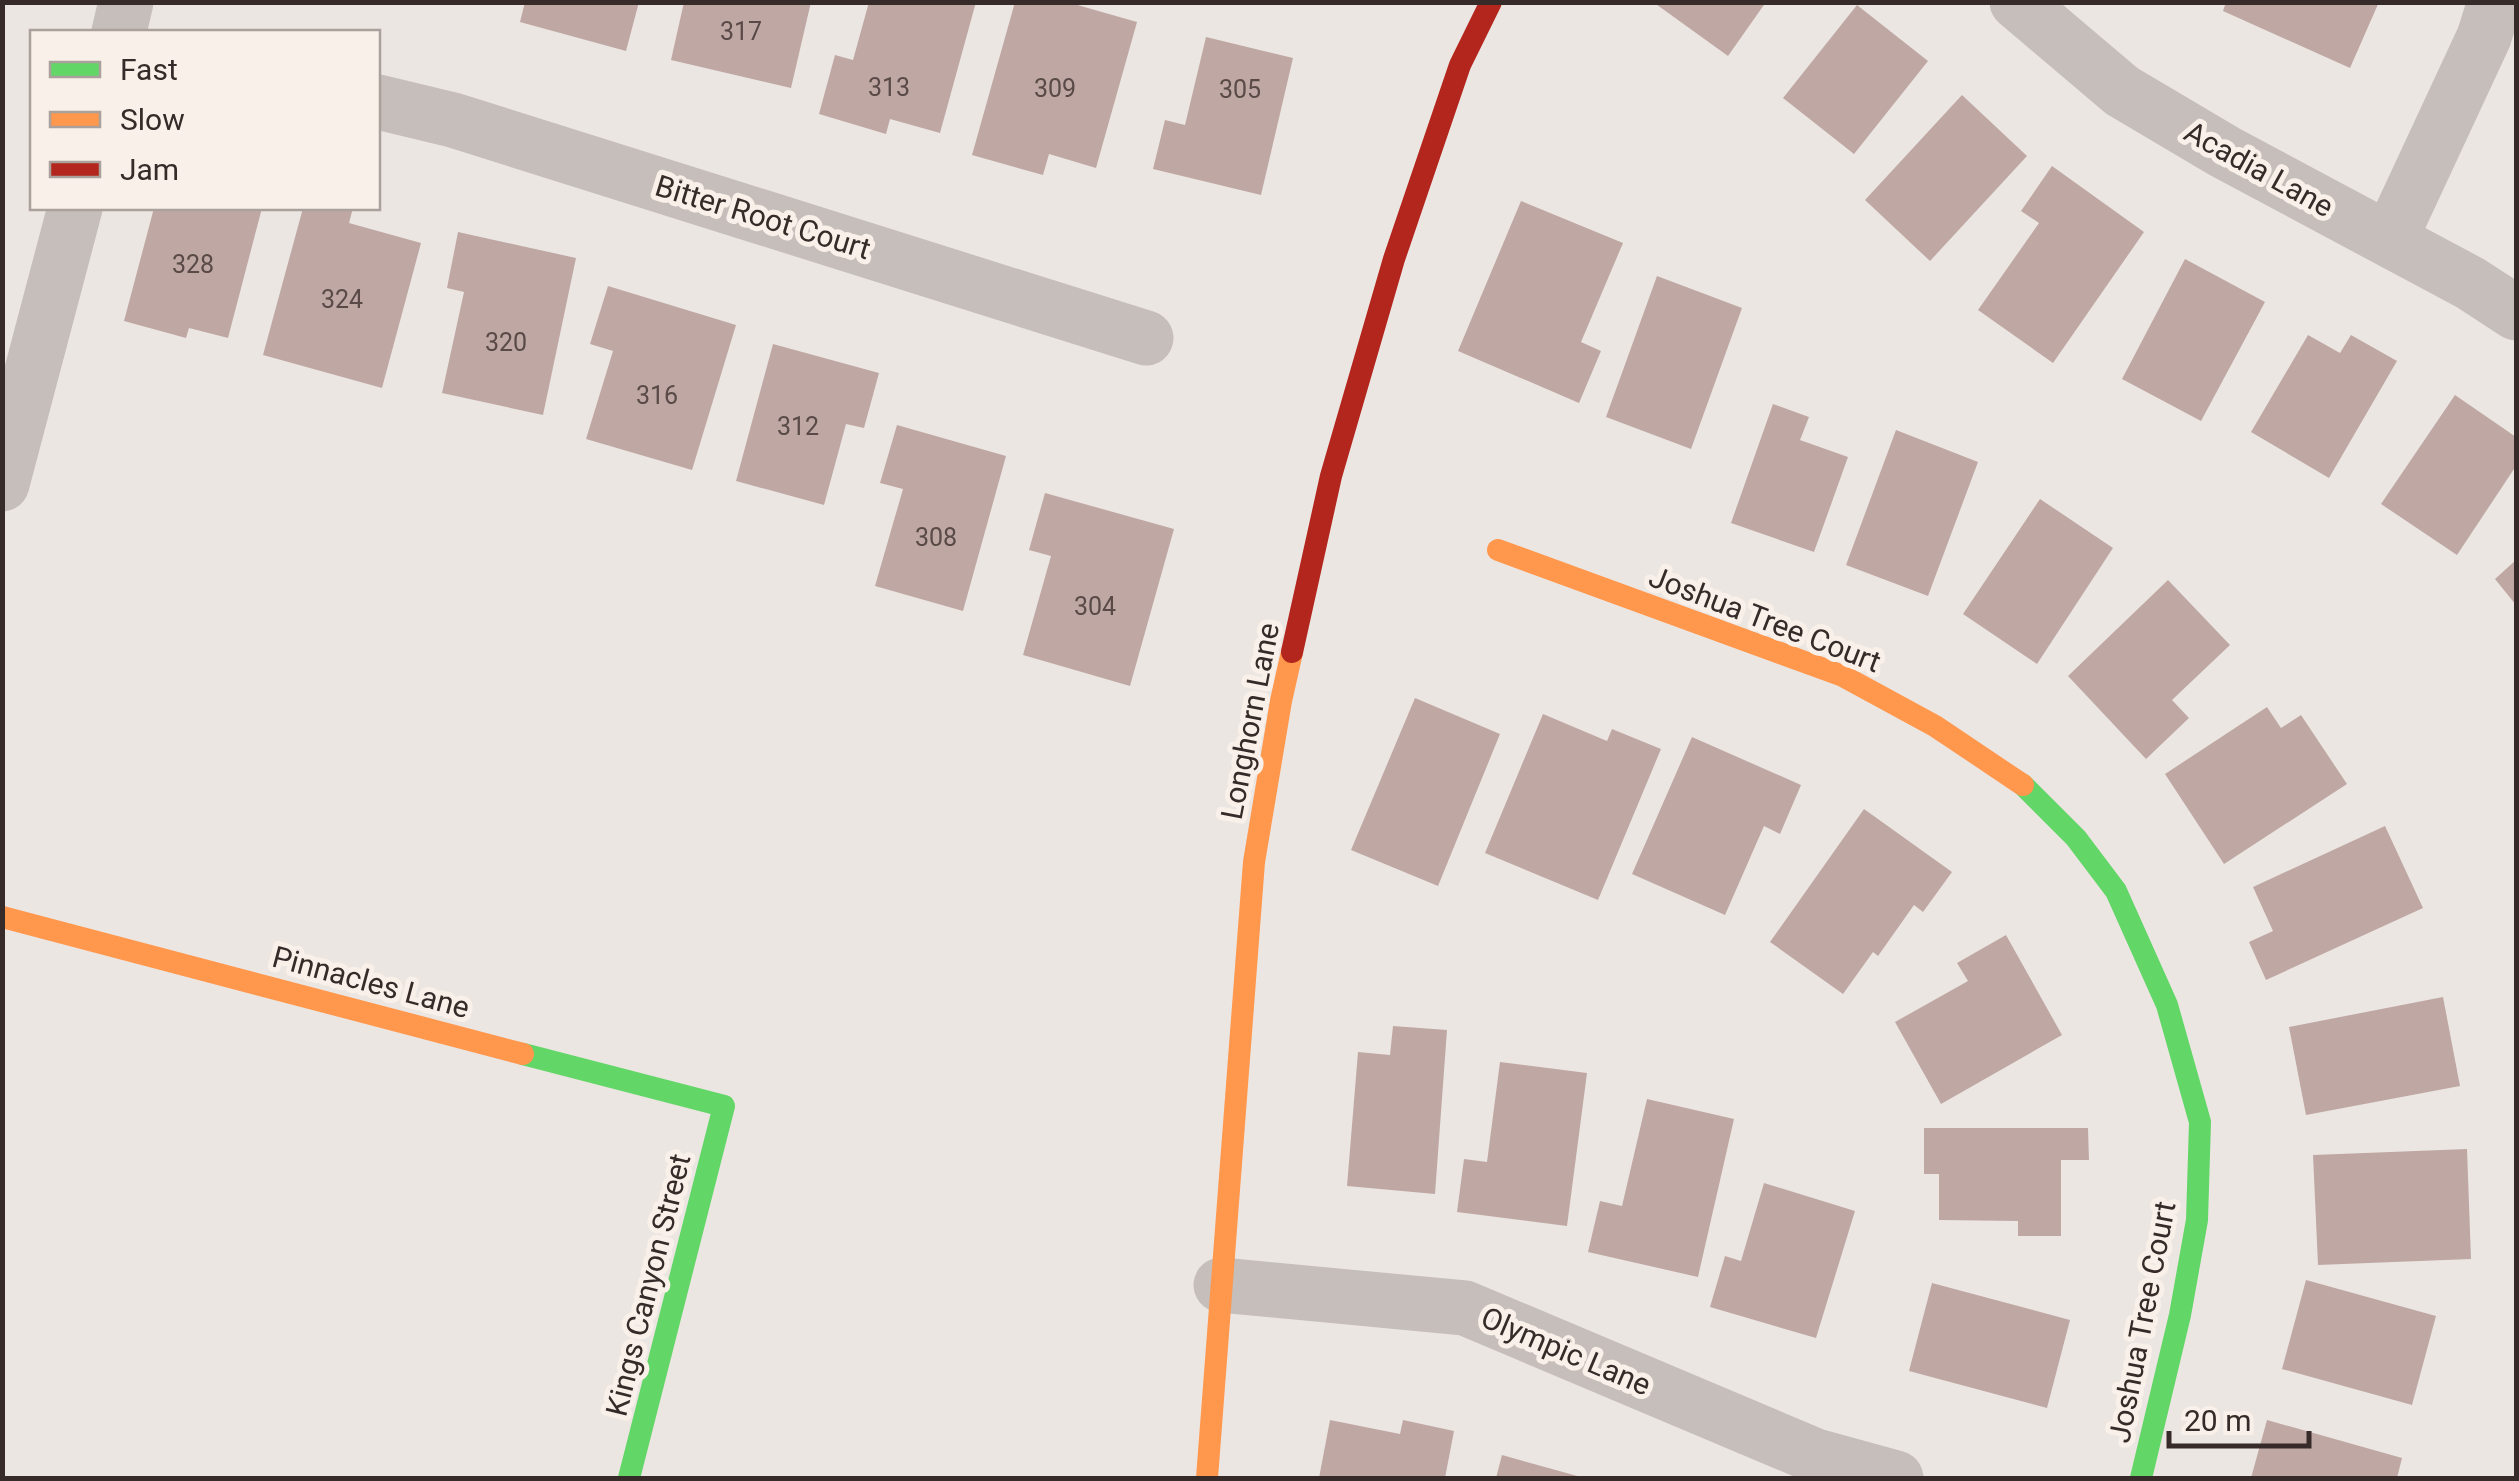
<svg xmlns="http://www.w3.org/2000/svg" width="2519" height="1481" viewBox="0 0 2519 1481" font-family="Roboto,sans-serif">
<rect width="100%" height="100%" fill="#ece6e2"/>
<g fill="#bfa8a4">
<polygon points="525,2 639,2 626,51 520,22"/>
<polygon points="684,2 811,2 791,88 671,60"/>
<polygon points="869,2 976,2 940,133 890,119 886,134 819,114 835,55 853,60"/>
<polygon points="1015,2 1067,2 1137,22 1096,168 1049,154 1043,175 972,155"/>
<polygon points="1653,2 1766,2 1728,56"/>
<polygon points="2226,2 2379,2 2350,68 2223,11"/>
<polygon points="1857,5 1928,61 1854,154 1783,98"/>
<polygon points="1206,37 1293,58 1261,195 1153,169 1165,120 1185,125"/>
<polygon points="1962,95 2027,156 1930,261 1865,200"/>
<polygon points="2052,166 2144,232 2053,363 1978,310 2039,223 2021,211"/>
<polygon points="1521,201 1623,243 1581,342 1601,351 1579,403 1458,351"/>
<polygon points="154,208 262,208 228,338 189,328 186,338 124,321"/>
<polygon points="303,208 353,208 349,223 421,243 382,388 263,355"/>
<polygon points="458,232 576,258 543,415 442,393 464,292 447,288"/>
<polygon points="2185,259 2265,302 2201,421 2122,379"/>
<polygon points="1657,276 1742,308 1691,449 1606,417"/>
<polygon points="608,286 736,325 692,470 586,439 613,351 590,344"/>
<polygon points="2308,335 2340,353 2351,335 2397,361 2329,478 2251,432"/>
<polygon points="773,344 879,373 864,428 846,424 824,505 736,481"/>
<polygon points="2455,395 2516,437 2516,466 2457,555 2381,504"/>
<polygon points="1773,404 1809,417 1800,440 1848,457 1814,552 1731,523"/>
<polygon points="897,425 1006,456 963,611 875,586 903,489 880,483"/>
<polygon points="1896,430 1978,462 1928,596 1846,565"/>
<polygon points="1045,493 1174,529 1130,686 1023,655 1051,556 1029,550"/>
<polygon points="2040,499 2113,548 2037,664 1963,614"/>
<polygon points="2516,560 2516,605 2495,579"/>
<polygon points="2168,580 2230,645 2172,700 2189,718 2146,759 2068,676"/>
<polygon points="1415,698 1500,734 1438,886 1351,850"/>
<polygon points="2267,707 2281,728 2301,715 2347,784 2224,864 2165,774"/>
<polygon points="1543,714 1607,741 1612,729 1661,749 1598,900 1485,853"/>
<polygon points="1692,737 1801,785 1780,834 1764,826 1725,915 1632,874"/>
<polygon points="1864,809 1952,872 1923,912 1914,905 1878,956 1873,952 1843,994 1770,942"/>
<polygon points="2385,826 2423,908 2266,980 2249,942 2273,931 2253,887"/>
<polygon points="2006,935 2062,1035 1941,1104 1895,1022 1968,981 1957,963"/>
<polygon points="2443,997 2460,1086 2306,1115 2289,1027"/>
<polygon points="1393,1026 1447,1030 1435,1194 1347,1186 1358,1052 1390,1055"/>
<polygon points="1500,1062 1587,1073 1567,1226 1457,1212 1464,1159 1487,1162"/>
<polygon points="1647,1099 1734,1119 1698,1277 1588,1252 1600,1201 1622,1206"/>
<polygon points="1924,1128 2088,1128 2089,1160 2061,1160 2061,1236 2018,1236 2018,1221 1939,1220 1939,1174 1924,1174"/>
<polygon points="2467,1149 2471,1259 2318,1265 2313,1155"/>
<polygon points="1764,1183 1855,1211 1816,1338 1710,1307 1725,1256 1741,1261"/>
<polygon points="2306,1280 2436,1316 2412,1405 2282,1369"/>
<polygon points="1932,1283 2070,1320 2047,1408 1909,1371"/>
<polygon points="1330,1420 1400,1434 1403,1420 1454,1431 1445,1478 1319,1478"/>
<polygon points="2267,1420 2402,1458 2397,1478 2251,1478"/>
<polygon points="1502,1455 1581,1477 1581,1478 1496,1478"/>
</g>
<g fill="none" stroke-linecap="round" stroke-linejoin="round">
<g stroke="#c6beba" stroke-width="55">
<polyline points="2017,2 2122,91 2225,152 2470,283 2516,313"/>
<polyline points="119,32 126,2"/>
<polyline points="378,102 453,120 1146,338"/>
<polyline points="2390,239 2484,37 2495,2"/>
<polyline points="2,484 75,208"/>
<polyline points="1221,1285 1465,1308 1816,1456 1896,1478"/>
</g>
<g stroke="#63d668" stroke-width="22">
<polyline points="2023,785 2076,838 2116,891 2167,1005 2200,1122 2197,1220 2180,1315 2141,1478"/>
<polyline points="523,1054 724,1106 629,1478"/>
</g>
<g stroke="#ff974d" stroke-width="22">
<polyline points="1498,550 1843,676 1935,726 2023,785"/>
<polyline points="2,917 523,1054"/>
<polyline points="1207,1478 1254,862 1281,701 1292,652"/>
</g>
<polyline stroke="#b3261e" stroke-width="22" points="1292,652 1331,476 1394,259 1460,65 1491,2"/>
</g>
<g text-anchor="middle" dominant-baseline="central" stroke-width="10" stroke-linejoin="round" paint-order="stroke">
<g font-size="25" fill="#594a48">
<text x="741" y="31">317</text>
<text x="889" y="87">313</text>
<text x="1055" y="88">309</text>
<text x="1240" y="89">305</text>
<text x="193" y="264">328</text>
<text x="342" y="299">324</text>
<text x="506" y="342">320</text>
<text x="657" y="395">316</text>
<text x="798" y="426">312</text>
<text x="936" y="537">308</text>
<text x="1095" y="606">304</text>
</g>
<g font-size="30" fill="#372b29" stroke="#f9f0e9">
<text transform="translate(2259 169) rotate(29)">Acadia Lane</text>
<text transform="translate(763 217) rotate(17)">Bitter Root Court</text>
<text transform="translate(1765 619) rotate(21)">Joshua Tree Court</text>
<text transform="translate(1250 721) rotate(-79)">Longhorn Lane</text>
<text transform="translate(371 982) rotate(15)">Pinnacles Lane</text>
<text transform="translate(648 1285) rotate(-76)">Kings Canyon Street</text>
<text transform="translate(2142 1322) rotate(-79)">Joshua Tree Court</text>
<text transform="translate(1566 1351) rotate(23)">Olympic Lane</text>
</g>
</g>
<rect width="2519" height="1481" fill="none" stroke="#372b29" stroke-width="10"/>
<rect x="30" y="30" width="350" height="180" fill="#f9f0e9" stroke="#aba19c" stroke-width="2.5"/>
<rect x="50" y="62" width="50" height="15" fill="#63d668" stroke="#aba19c" stroke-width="2.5"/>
<text x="120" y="80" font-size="30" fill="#372b29">Fast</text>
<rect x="50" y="112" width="50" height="15" fill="#ff974d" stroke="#aba19c" stroke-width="2.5"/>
<text x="120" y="130" font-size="30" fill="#372b29">Slow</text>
<rect x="50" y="162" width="50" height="15" fill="#b3261e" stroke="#aba19c" stroke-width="2.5"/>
<text x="120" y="180" font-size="30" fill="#372b29">Jam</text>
<path d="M2169 1431v15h140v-15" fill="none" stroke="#372b29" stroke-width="5"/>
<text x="2184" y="1431" font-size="30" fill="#372b29" stroke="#f9f0e9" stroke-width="8" paint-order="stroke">20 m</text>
</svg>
